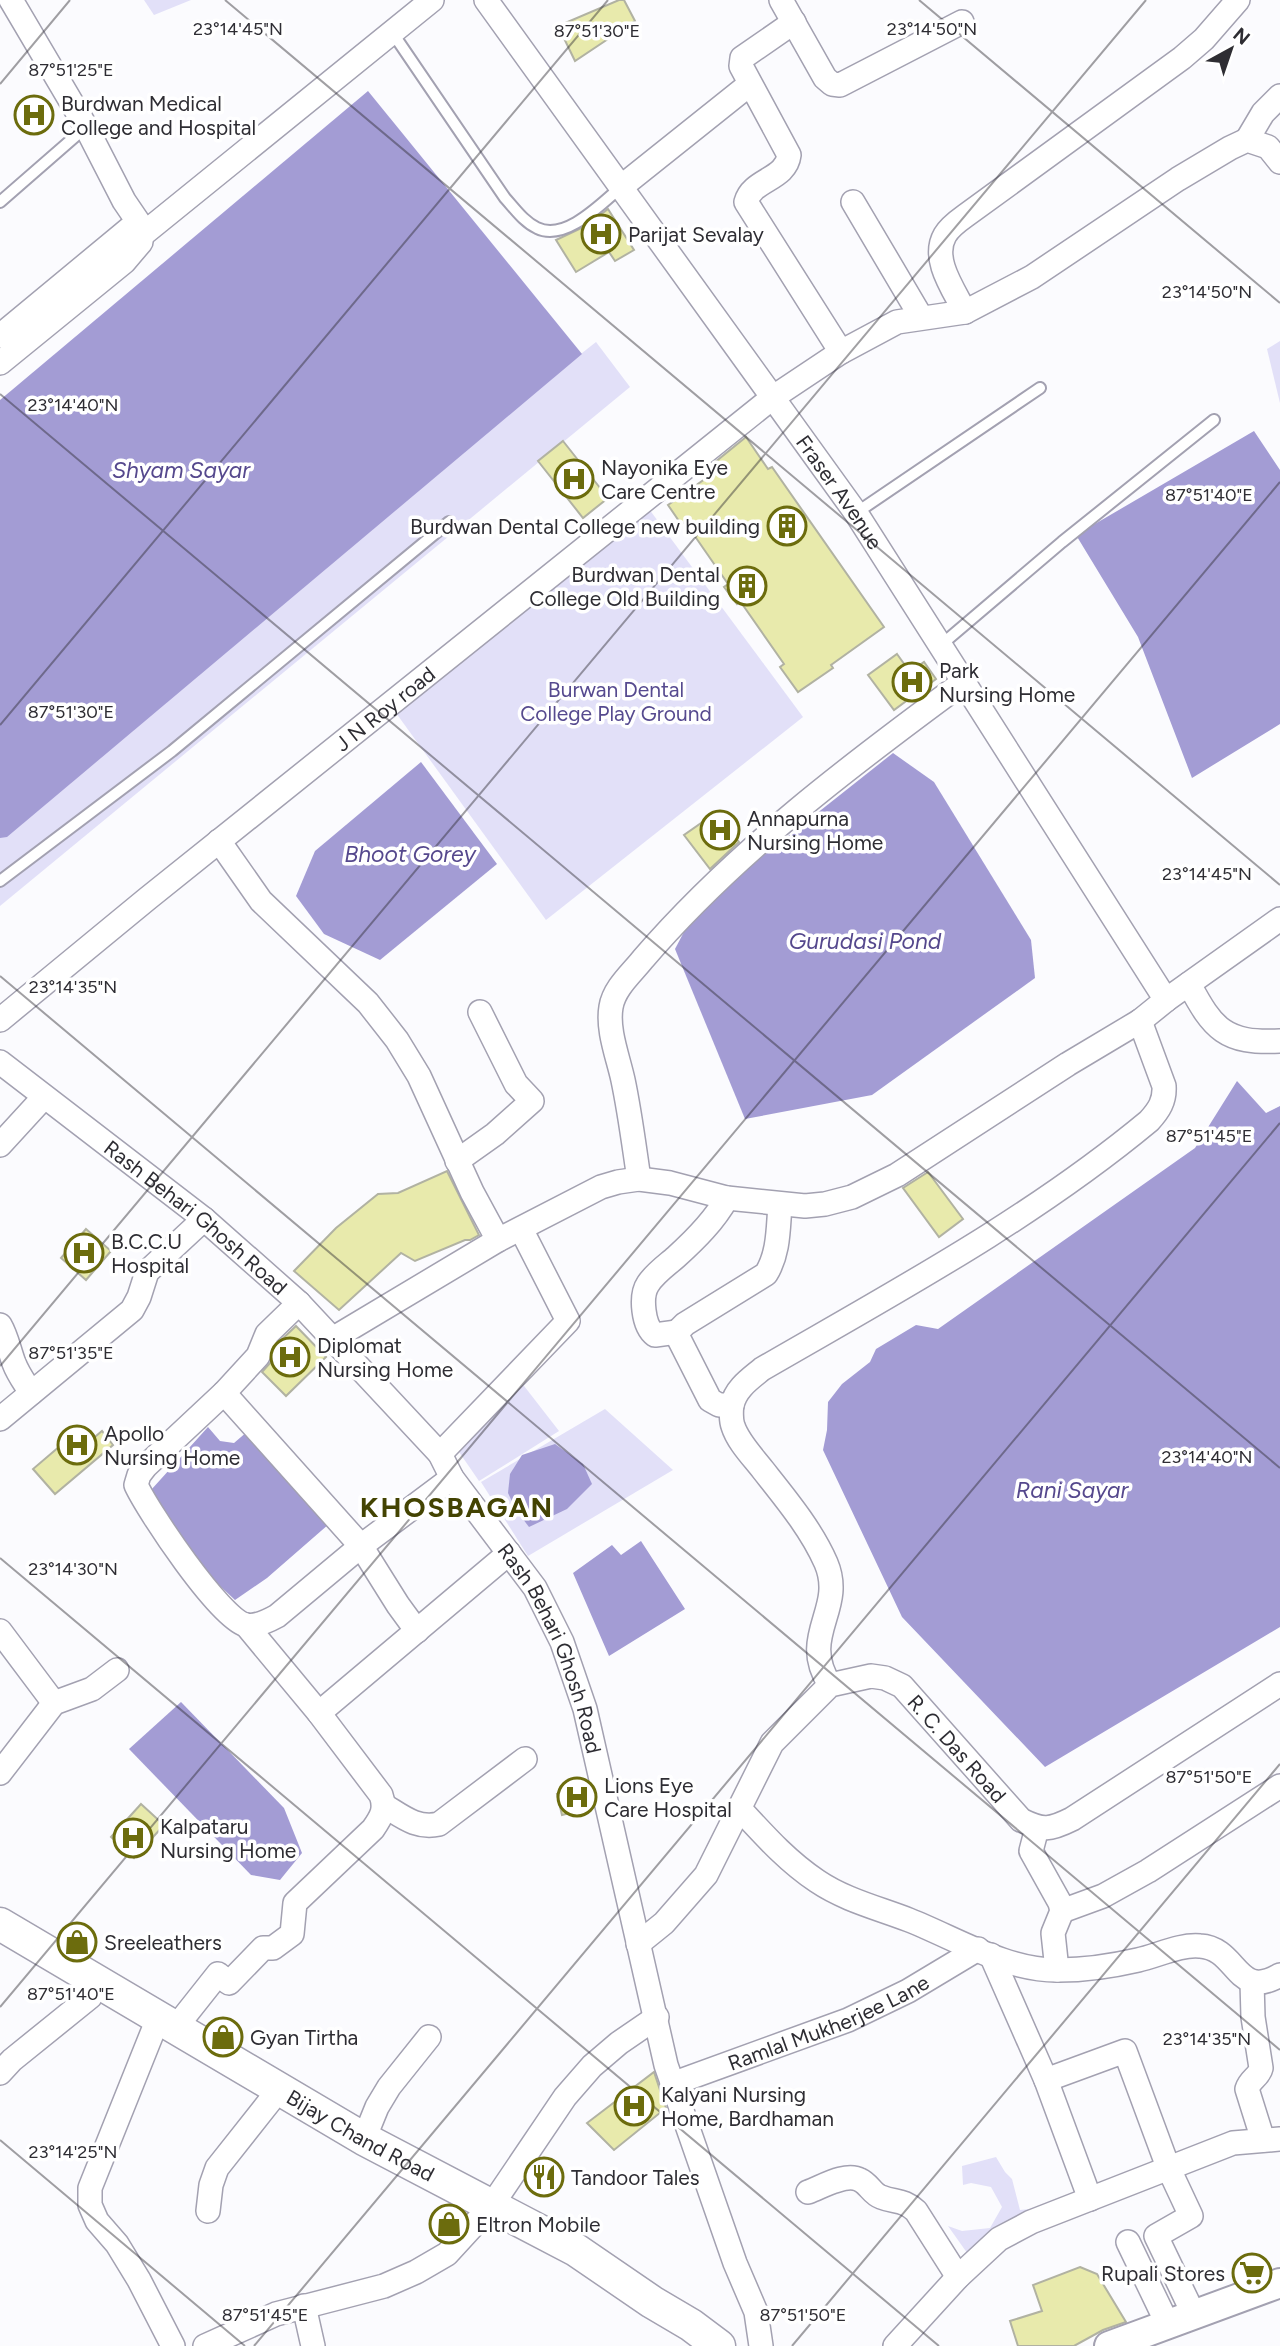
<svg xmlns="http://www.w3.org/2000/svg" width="1280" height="2346" viewBox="0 0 1280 2346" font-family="Figtree,sans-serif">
<rect width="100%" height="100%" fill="#fbfbfe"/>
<g fill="#e2e0f8">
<polygon points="144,0 191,0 154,15"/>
<polygon points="1280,341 1280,403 1267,349"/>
<polygon points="596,342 630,387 0,906 0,813"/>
<polygon points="649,509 803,717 546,920 396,713"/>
<polygon points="521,1382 559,1431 479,1481 457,1449"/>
<polygon points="605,1409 673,1470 528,1556 481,1482"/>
<polygon points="996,2157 1005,2172 1012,2179 1020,2210 1040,2208 970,2257 948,2226 962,2231 990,2228 1002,2207 991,2187 971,2183 963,2185 962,2166"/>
</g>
<g fill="#a39cd4">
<polygon points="368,91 582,354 7,837 0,838 0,400"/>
<polygon points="1254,431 1280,470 1280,724 1192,778 1138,637 1076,535"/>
<polygon points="893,753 934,782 1031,940 1035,978 872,1095 745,1119 675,949 696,909"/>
<polygon points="421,762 497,864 380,960 324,934 296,896 315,851"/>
<polygon points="1237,1081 1266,1113 1280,1106 1280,1627 1045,1767 902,1617 823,1450 827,1430 828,1402 842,1384 870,1362 876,1349 916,1325 938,1329 1195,1148"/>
<polygon points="208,1427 220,1441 234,1443 248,1431 329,1524 267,1578 235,1600 204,1571 198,1573 151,1490"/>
<polygon points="555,1444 583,1464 592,1484 567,1509 529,1527 516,1510 508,1493 510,1474 522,1455"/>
<polygon points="641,1541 685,1609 609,1656 573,1573 612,1545 621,1555"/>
<polygon points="181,1702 284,1808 302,1853 280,1880 251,1875 129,1749"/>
</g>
<g fill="#e8eaac" stroke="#b1b2a2" stroke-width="2">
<polygon points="619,0 624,0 635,21 575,61 558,26"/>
<polygon points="608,209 634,250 615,261 609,252 576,272 556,240 586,226"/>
<polygon points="746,437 768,469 772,467 884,627 831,665 833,668 798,692 780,667 784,664 740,601 737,604 724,587 728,584 685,522 681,524 668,505 719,469 714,463"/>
<polygon points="563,441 608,498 583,518 538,461"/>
<polygon points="897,654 910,672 924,662 936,679 894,710 868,675"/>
<polygon points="717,812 739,842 710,869 684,835"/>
<polygon points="447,1171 479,1235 470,1240 465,1240 415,1261 401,1253 339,1310 294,1271 336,1228 378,1194 398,1193"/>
<polygon points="928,1172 963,1219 939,1237 903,1188"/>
<polygon points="86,1229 111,1251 86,1280 61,1258"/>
<polygon points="296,1326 326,1357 286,1396 262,1372 271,1362 279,1342"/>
<polygon points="80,1429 90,1441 102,1431 113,1445 55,1494 33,1469"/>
<polygon points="588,1787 593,1807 562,1815 557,1794"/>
<polygon points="141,1804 164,1825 134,1858 111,1837"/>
<polygon points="654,2072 666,2108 614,2150 587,2123"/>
<polygon points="1080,2267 1097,2274 1126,2322 1103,2330 1074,2346 1018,2346 1010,2321 1042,2311 1033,2285"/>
</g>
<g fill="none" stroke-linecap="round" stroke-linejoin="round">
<defs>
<g id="service">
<path d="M392 32 505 198C515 209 524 222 537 228 565 242 601 204 621 187"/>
<polyline points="0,202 86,127"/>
<polyline points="856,513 1040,388"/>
<polyline points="941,645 1062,542 1214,420"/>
<polyline points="0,881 172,751 449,522"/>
</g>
<g id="minor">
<polyline points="11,0 86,127 124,201 141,226"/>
<path id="s1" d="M486 0 856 513 1166 1000"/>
<polyline points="781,0 825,78 832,84 840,85 962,22"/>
<path d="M794 22 742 58 741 66 789 155C786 180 752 179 746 202L841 352"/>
<polyline points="1247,140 1263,113 1280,96"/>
<polyline points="621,187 750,84"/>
<polyline points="853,202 921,317"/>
<polyline points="142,235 432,0"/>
<path d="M965 312C954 290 931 259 945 235 949 228 958 221 965 216L1182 58 1204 39 1238 0"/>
<polyline points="0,336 123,234 129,229 141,226 141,242 124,262 0,363"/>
<polyline points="219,841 261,901 368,1003 397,1040 419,1076 472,1192 498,1240"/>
<path d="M1189 984C1213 1029 1225 1044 1280 1041"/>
<path id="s2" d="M0 1020 147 899 772 398 841 352 897 322 965 312 1032 277 1178 179 1230 148 1247 140 1268 147 1280 162"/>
<path id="s3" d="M0 1062 204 1219 299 1303 440 1454 452 1478 535 1588 562 1642 585 1709 666 2065 735 2263 756 2312 761 2346"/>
<polyline points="0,1145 44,1097"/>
<polyline points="457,1161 495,1134 532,1101 516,1084 480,1012"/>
<path d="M639 1179C634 1146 630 1113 623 1080 618 1057 607 1030 611 1007 614 988 632 973 643 959 735 852 852 764 965 681"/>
<path d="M299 1303 267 1334 258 1356 224 1393 146 1466 139 1475 136 1485C148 1511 220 1619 246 1625 256 1627 268 1621 277 1616L361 1546 452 1478"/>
<path d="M0 1325C7 1337 9 1350 14 1363 18 1374 25 1383 31 1393"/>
<path d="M677 1332 655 1335C643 1326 640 1296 648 1284 655 1273 667 1265 676 1257 696 1239 714 1221 727 1198"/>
<polyline points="334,1338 498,1240 601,1187 618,1182 639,1179 670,1183 727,1198 805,1206 825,1204 852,1197 897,1175 1068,1064 1140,1021 1166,1000 1280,919"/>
<polyline points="224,1393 361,1546 398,1605 417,1631"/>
<path d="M732 1405H719L710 1400 678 1337 677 1332 685 1324 766 1274C779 1253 778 1229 780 1205"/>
<polyline points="0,1419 132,1310 139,1297 147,1272 204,1219"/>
<polyline points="440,1454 568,1321 521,1229"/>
<polyline points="0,1631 54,1703"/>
<path d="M830 1685C798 1635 846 1610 826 1563 811 1529 786 1499 763 1470 753 1457 738 1442 733 1426 731 1421 731 1410 732 1405 736 1388 750 1379 762 1369 895 1292 1031 1219 1149 1121 1159 1110 1165 1101 1164 1086L1140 1021"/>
<polyline points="319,1713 509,1553"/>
<polyline points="0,1773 54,1703 92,1689 117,1670"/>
<path d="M385 1806C403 1817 417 1829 439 1824L525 1759"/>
<path d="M740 1809C764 1835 787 1861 817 1881 845 1900 878 1908 909 1920 957 1939 1007 1971 1059 1970 1086 1970 1112 1966 1138 1960 1157 1956 1180 1944 1200 1946 1238 1948 1236 2001 1280 1975"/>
<polyline points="1037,1828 1031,1851 1060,1903 1062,1911 1053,1933 1057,1970"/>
<polyline points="1062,1911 1103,1896 1148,1871 1280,1786"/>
<path id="s4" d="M638 1944 664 1923 706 1875 772 1743 830 1685 871 1676 885 1678 902 1686 1021 1820C1043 1831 1050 1830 1072 1819L1280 1684"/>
<polyline points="991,1955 1046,2080 1090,2199"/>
<path d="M1252 1982 1253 2017 1261 2068C1259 2077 1250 2079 1247 2089L1263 2140"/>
<path d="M176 2027 218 1974 229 1983 263 1948H273L292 1934 295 1903 373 1829C382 1816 386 1809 381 1795L319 1713 246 1625"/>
<polyline points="153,2031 90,2188 90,2205 97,2221 117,2244 139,2280 173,2346"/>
<polyline points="0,2073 12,2060 90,1997"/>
<polyline points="1046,2080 1125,2051 1168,2167 1191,2216 1156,2236 1194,2315"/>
<path id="s5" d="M672 2084 848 2020 908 1991 978 1949"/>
<polyline points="364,2139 377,2107 389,2087 429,2037"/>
<path d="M808 2192C822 2187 846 2172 860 2180 869 2184 872 2194 881 2197 896 2203 903 2199 916 2211L958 2277"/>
<polyline points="208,2211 211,2185 217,2168 270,2101"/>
<polyline points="1128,2242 1168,2325"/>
<polyline points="304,2306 313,2346"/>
<polyline points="205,2346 276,2314 384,2286 416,2272 447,2254 492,2205 565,2097 592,2066 619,2043 657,2017"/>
<polyline points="895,2346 958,2277 999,2239 1031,2222 1233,2143 1280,2139"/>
</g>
<polyline id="tertiary" points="1109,2346 1280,2283"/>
<g id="secondary">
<path id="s6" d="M0 1924 364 2139 576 2250 652 2302 691 2325 719 2346"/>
</g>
</defs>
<use href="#service" stroke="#a3a1b1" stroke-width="14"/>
<use href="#minor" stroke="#a3a1b1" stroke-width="26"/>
<use href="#tertiary" stroke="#a3a1b1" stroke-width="32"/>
<use href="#secondary" stroke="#a3a1b1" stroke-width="35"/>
<use href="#service" stroke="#fff" stroke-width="10"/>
<use href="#minor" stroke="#fff" stroke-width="23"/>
<use href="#tertiary" stroke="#fff" stroke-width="28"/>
<use href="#secondary" stroke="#fff" stroke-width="32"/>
</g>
<path fill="none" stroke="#2e2d33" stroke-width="2" stroke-opacity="0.45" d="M225 0 1280 885M919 0 1280 303M0 84 70 0M0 394 1280 1468M0 725 608 0M0 976 1280 2050M0 1366 1146 0M0 1558 939 2346M0 2007 1280 482M0 2140 245 2346M254 2346 1280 1123M792 2346 1280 1764"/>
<defs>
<symbol id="hospital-ring" viewBox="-11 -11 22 22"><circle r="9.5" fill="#fff" stroke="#6c6c0d" stroke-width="1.5"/><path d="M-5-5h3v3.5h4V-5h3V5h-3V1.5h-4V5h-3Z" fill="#6c6c0d"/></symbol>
<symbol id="building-ring" viewBox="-11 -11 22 22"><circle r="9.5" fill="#fff" stroke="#6c6c0d" stroke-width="1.5"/><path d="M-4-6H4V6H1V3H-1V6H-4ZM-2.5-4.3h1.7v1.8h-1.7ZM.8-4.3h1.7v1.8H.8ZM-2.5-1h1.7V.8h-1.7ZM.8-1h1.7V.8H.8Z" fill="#6c6c0d"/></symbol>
<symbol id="shop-ring" viewBox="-11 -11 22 22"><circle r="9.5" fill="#fff" stroke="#6c6c0d" stroke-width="1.5"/><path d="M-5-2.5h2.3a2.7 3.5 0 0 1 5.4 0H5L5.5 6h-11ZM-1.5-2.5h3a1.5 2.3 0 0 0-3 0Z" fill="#6c6c0d"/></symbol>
<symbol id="restaurant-ring" viewBox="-11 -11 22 22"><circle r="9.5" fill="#fff" stroke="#6c6c0d" stroke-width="1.5"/><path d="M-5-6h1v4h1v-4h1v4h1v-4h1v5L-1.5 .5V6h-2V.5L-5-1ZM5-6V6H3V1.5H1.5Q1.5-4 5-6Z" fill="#6c6c0d"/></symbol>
<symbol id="supermarket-ring" viewBox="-11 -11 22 22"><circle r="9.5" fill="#fff" stroke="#6c6c0d" stroke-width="1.5"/><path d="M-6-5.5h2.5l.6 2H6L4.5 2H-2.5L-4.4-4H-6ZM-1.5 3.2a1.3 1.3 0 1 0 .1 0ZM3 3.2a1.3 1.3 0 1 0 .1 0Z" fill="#6c6c0d"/></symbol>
</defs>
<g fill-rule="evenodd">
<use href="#hospital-ring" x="12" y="93" width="44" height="44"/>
<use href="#hospital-ring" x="579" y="212" width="44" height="44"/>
<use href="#hospital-ring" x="552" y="457" width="44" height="44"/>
<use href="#building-ring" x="765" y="504" width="44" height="44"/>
<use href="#building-ring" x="725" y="564" width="44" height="44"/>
<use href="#hospital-ring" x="890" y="660" width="44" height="44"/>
<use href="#hospital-ring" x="698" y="808" width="44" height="44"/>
<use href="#hospital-ring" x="62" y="1231" width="44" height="44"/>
<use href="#hospital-ring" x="268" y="1335" width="44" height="44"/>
<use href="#hospital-ring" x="55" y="1423" width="44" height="44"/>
<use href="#hospital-ring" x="555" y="1775" width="44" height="44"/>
<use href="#hospital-ring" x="111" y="1816" width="44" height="44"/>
<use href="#shop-ring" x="55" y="1920" width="44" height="44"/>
<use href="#shop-ring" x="201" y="2015" width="44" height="44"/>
<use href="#hospital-ring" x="612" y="2084" width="44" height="44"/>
<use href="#restaurant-ring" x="522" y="2155" width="44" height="44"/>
<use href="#shop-ring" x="427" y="2202" width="44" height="44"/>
<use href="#supermarket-ring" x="1230" y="2251" width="44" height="44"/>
</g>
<g text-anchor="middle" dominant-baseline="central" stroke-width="7" stroke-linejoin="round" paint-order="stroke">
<g font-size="21" fill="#2e2d33" stroke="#fff" text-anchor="start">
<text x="61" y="103">Burdwan Medical<tspan x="61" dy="24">College and Hospital</tspan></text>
<text x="628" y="234">Parijat Sevalay</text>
<text x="601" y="467">Nayonika Eye<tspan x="601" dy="24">Care Centre</tspan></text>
<text x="760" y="526" text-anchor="end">Burdwan Dental College new building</text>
<text x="720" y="574" text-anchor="end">Burdwan Dental<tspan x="720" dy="24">College Old Building</tspan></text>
<text x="939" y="670">Park<tspan x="939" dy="24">Nursing Home</tspan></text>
<text x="747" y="818">Annapurna<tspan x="747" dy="24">Nursing Home</tspan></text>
<text x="111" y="1241">B.C.C.U<tspan x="111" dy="24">Hospital</tspan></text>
<text x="317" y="1345">Diplomat<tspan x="317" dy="24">Nursing Home</tspan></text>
<text x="104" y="1433">Apollo<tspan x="104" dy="24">Nursing Home</tspan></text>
<text x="604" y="1785">Lions Eye<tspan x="604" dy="24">Care Hospital</tspan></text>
<text x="160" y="1826">Kalpataru<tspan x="160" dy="24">Nursing Home</tspan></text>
<text x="104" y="1942">Sreeleathers</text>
<text x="250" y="2037">Gyan Tirtha</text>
<text x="661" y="2094">Kalyani Nursing<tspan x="661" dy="24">Home, Bardhaman</tspan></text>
<text x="571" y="2177">Tandoor Tales</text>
<text x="476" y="2224">Eltron Mobile</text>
<text x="1225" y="2273" text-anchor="end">Rupali Stores</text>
</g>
<g font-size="21" fill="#2e2d33" stroke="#fff">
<text stroke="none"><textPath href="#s1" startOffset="606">Fraser Avenue</textPath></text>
<text stroke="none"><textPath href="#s2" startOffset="495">J N Roy road</textPath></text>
<text stroke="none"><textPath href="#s3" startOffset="250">Rash Behari Ghosh Road</textPath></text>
<text stroke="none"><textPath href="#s3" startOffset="817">Rash Behari Ghosh Road</textPath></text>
<text stroke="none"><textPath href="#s4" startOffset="485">R. C. Das Road</textPath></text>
<text stroke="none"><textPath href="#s5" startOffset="168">Ramlal Mukherjee Lane</textPath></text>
<text stroke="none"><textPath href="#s6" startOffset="418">Bijay Chand Road</textPath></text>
</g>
<g font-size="21" fill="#564a8f" stroke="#fff">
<text x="616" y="689">Burwan Dental<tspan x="616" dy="24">College Play Ground</tspan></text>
</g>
<g font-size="23" font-style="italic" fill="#55488d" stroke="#fff">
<text x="181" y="470">Shyam Sayar</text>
<text x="410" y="854">Bhoot Gorey</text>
<text x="865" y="941">Gurudasi Pond</text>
<text x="1072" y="1490">Rani Sayar</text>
</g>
<g font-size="28" font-weight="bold" letter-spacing="2" fill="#434302" stroke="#fff">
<text x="457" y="1507">KHOSBAGAN</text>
</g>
</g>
<g font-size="18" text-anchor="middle" fill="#2e2d33" stroke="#fff" stroke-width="7" stroke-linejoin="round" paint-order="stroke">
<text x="238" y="35">23°14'45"N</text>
<text x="932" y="35">23°14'50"N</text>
<text x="597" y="37">87°51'30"E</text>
<text x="71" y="76">87°51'25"E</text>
<text x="1207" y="298">23°14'50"N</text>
<text x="73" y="411">23°14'40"N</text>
<text x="1209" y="501">87°51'40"E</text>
<text x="71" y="718">87°51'30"E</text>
<text x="1207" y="880">23°14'45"N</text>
<text x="73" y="993">23°14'35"N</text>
<text x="1209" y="1142">87°51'45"E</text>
<text x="71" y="1359">87°51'35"E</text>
<text x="1207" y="1463">23°14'40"N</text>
<text x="73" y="1575">23°14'30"N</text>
<text x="1209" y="1783">87°51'50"E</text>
<text x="71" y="2000">87°51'40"E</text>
<text x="1207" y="2045">23°14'35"N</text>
<text x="73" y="2158">23°14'25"N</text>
<text x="265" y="2321">87°51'45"E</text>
<text x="803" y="2321">87°51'50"E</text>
</g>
<g transform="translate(1231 49) rotate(40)" stroke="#ffffff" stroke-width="5" paint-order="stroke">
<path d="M0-5L12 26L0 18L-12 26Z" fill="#2e2d33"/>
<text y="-10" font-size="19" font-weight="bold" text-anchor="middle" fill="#2e2d33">N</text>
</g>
</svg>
